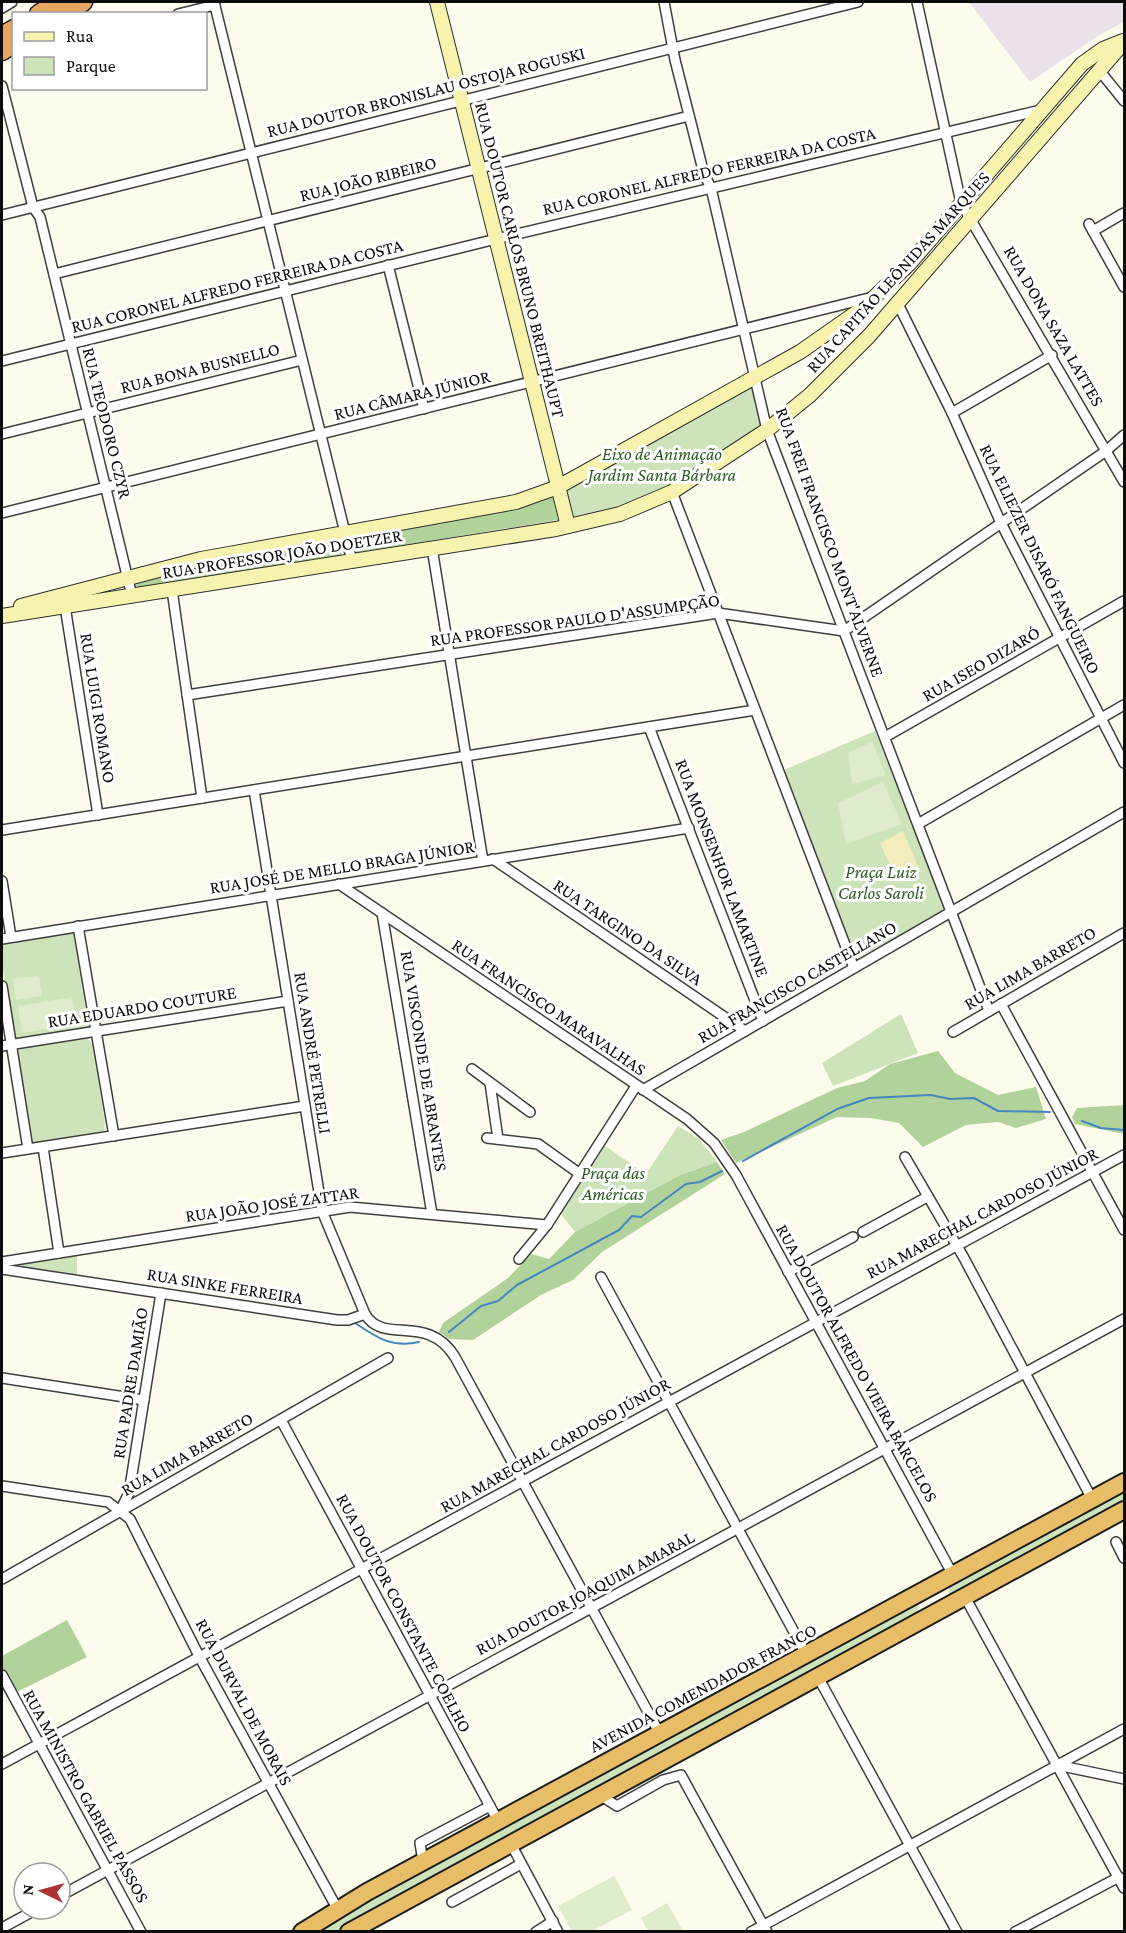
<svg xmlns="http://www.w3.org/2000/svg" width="1126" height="1933" viewBox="0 0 1126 1933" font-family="'Crimson Pro',serif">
<rect width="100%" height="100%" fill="#fdfbec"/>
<polygon fill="#eae1ea" points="969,2 1124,2 1124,22 1101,34 1030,82"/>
<g fill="#cde4ba">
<polygon points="752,385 762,426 672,487 627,506 572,520 566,490"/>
<polygon points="875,731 947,910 857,958 784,770"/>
<polygon points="73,932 89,1028 15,1041 2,962 2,945"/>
<polygon points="901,1014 918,1053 833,1086 822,1063"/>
<polygon points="86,1037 93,1045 105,1123 104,1131 36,1144 31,1141 18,1051 22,1047"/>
<polygon points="678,1126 699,1139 717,1162 680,1175 575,1232 561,1214 605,1146 646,1174"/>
<polygon points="77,1252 77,1277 21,1270 22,1263"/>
<polygon points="1124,1489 1124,1504 949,1596 949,1587"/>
<polygon points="919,1600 918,1609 921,1614 338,1931 314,1932"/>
</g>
<g fill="#b1d39b">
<polygon points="553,496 558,520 355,553 352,538 541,501"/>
<polygon points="338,539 342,556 137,589 135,579"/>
<polygon points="938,1051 955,1073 998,1095 1036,1087 1046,1119 1016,1128 998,1122 966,1125 923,1147 899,1123 871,1118 837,1117 736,1163 721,1140 744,1132 837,1088 865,1081 890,1064"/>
<polygon points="1124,1105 1124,1134 1075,1124 1072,1117 1077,1108"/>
<polygon points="717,1162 725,1174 602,1252 573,1280 541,1295 473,1340 449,1339 439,1332 443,1323 508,1278 531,1254 549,1259 575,1232 680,1175"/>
<polygon points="67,1620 87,1657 15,1693 2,1669 2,1656"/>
</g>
<polygon fill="#f4ecbd" points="903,831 919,868 895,876 880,843"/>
<g fill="#deeccb">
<polygon points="872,742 886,775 852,784 848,753"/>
<polygon points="883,782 902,824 846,844 838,803"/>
<polygon points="39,976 42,996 16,1000 13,979"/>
<polygon points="72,997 77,1024 22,1033 18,1006"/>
<polygon points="614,1876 632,1910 592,1931 572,1931 558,1906"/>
<polygon points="667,1903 683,1931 648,1931 641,1918"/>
</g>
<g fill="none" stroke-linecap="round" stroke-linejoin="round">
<g stroke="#4487c0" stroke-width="2">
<polyline points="1082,1121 1101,1128 1124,1130"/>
<polyline points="743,1161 837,1109 869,1098 931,1095 950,1099 974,1098 998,1111 1050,1112"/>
<path d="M355 1323C377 1338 392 1348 419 1342"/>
<polyline points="449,1332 481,1306 498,1301 517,1285 619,1230 632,1216 641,1217 686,1184 700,1182 722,1171"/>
</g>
<defs>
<g id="minor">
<polyline points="214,2 352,561"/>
<polyline points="664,2 675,60 704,174 711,188 767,430 989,1011"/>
<polyline points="917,2 961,203 1124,482"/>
<polyline points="2,8 12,2"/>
<polyline points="178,14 215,5"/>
<polyline points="1099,70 1124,101"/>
<polyline points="2,86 33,207 40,217 132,596"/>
<polyline points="2,215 858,2"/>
<polyline points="1089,224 1124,287"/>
<polyline points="1093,231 1124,213"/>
<polyline points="388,265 424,409"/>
<polyline points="54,274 689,116"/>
<polyline points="898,304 952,413 1001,523 1124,763"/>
<polyline points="2,361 496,239 1041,110"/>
<polyline points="952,413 1052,355"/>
<polyline points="2,434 302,360"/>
<polyline points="672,492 854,968"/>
<polyline points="2,513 873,297"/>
<polyline points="432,548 483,861"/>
<polyline points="172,590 202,798"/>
<polyline points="65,606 98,815"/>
<polyline points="187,695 718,613 844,631 1106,451 1124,435"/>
<polyline points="649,727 763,1021"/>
<polyline points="885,737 1124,601"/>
<polyline points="254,790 322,1211 365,1314"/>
<polyline points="918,824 1124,705"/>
<polyline points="2,830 755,710"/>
<polyline points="493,859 745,1031"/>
<polyline points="2,881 11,937"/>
<polyline points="339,884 687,1119 714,1143 736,1175 953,1575"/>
<polyline points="382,913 432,1214"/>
<polyline points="78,926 114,1136"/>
<polyline points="2,939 689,828"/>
<polyline points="2,986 28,1149"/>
<polyline points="1001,1004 1124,1230"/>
<polyline points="953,1032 1124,933"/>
<polyline points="2,1046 288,1001"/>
<polyline points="472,1069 530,1112"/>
<polyline points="490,1083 498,1139"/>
<polyline points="643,1090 1124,812"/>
<polyline points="487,1138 538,1144 580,1174"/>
<polyline points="43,1147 59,1253"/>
<polyline points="2,1153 305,1106"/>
<polyline points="905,1157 964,1258 1092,1499"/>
<polyline points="863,1232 927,1197"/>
<polyline points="519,1259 547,1225 636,1086"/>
<polyline points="2,1262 350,1207 547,1225"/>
<path d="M2 1269 337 1320H348L365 1314C384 1346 427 1312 455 1357L660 1734"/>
<polyline points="788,1272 853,1237"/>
<polyline points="601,1277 806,1654"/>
<polyline points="2,1378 144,1400"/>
<polyline points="281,1420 498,1821"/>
<polyline points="2,1486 108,1502 130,1519 199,1656 338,1910"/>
<polyline points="120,1511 129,1493 161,1293"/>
<polyline points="1116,1542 1124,1558"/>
<polyline points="2,1579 388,1358"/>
<polyline points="965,1597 1124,1888"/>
<polyline points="2,1675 141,1932"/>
<polyline points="818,1677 957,1932"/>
<polyline points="2,1764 1124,1155"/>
<polyline points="1057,1765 1124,1779"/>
<polyline points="600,1795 617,1806 663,1780 681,1775 767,1932"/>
<polyline points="511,1844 558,1932"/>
<polyline points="423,1862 420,1843 490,1806"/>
<polyline points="60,1896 1124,1319"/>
<polyline points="452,1902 521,1864"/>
<polyline points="2,1928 37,1909"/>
<polyline points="536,1932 553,1921"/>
<polyline points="751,1932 1124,1729"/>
<polyline points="1015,1932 1119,1877"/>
</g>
<g id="secondary">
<polyline points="437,2 568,526"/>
<polyline points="21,606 201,559 516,502 558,487 800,352 863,308 909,264 1082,64 1103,49 1123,41"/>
<polyline points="2,616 556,529 620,514 672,492 767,430 810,395 869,336 1124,42"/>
</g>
<g id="trunk">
<polyline points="302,1932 367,1892 1124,1482"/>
<polyline points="349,1932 1124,1510"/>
</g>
<g id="motorway">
<polyline points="39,14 59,2"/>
<polyline points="63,14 83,2"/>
<polyline points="2,36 14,29"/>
<polyline points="2,51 14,43"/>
</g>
</defs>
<use href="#minor" stroke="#3f3f3f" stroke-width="12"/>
<use href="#secondary" stroke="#2e2e2e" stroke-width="16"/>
<use href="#trunk" stroke="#1d1d1d" stroke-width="20"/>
<use href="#motorway" stroke="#1d1d1d" stroke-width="21"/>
<use href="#minor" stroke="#fff" stroke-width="9"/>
<use href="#secondary" stroke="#f7f3ae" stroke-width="14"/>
<use href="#trunk" stroke="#e8bd68" stroke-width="16"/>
<use href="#motorway" stroke="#e6a662" stroke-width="18"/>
</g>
<g text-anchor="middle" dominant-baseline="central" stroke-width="6" stroke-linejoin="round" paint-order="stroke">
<g font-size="18" fill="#0c0c0c" stroke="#fff">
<text transform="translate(426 92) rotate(-14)">RUA DOUTOR BRONISLAU OSTOJA ROGUSKI</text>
<text transform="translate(709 171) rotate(-13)">RUA CORONEL ALFREDO FERREIRA DA COSTA</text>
<text transform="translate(368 179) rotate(-14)">RUA JOÃO RIBEIRO</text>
<text transform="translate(520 260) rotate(76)">RUA DOUTOR CARLOS BRUNO BREITHAUPT</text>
<text transform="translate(898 272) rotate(-48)">RUA CAPITÃO LEÔNIDAS MARQUES</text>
<text transform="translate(237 286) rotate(-14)">RUA CORONEL ALFREDO FERREIRA DA COSTA</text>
<text transform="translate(1054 326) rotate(60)">RUA DONA SAZA LATTES</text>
<text transform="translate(200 368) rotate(-14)">RUA BONA BUSNELLO</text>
<text transform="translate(412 395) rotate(-14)">RUA CÂMARA JÚNIOR</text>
<text transform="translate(107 423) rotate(76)">RUA TEODORO CZYR</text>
<text transform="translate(830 542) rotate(70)">RUA FREI FRANCISCO MONT'ALVERNE</text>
<text transform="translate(282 554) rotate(-9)">RUA PROFESSOR JOÃO DOETZER</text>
<text transform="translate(1040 559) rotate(64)">RUA ELIEZER DISARÓ FANGUEIRO</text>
<text transform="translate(575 620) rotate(-8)">RUA PROFESSOR PAULO D'ASSUMPÇÃO</text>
<text transform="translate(981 664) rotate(-30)">RUA ISEO DIZARÓ</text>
<text transform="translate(98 708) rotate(81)">RUA LUIGI ROMANO</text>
<text transform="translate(342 867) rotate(-9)">RUA JOSÉ DE MELLO BRAGA JÚNIOR</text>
<text transform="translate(722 868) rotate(69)">RUA MONSENHOR LAMARTINE</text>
<text transform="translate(628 932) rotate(34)">RUA TARGINO DA SILVA</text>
<text transform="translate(1030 968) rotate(-30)">RUA LIMA BARRETO</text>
<text transform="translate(797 982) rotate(-30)">RUA FRANCISCO CASTELLANO</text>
<text transform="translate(142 1007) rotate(-9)">RUA EDUARDO COUTURE</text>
<text transform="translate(549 1007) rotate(34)">RUA FRANCISCO MARAVALHAS</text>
<text transform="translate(313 1053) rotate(81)">RUA ANDRÉ PETRELLI</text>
<text transform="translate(424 1061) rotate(81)">RUA VISCONDE DE ABRANTES</text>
<text transform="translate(272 1204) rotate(-8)">RUA JOÃO JOSÉ ZATTAR</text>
<text transform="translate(982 1213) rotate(-28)">RUA MARECHAL CARDOSO JÚNIOR</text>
<text transform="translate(225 1286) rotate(9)">RUA SINKE FERREIRA</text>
<text transform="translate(857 1363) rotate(61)">RUA DOUTOR ALFREDO VIEIRA BARCELOS</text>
<text transform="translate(130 1383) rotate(-81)">RUA PADRE DAMIÃO</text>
<text transform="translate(555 1445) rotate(-29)">RUA MARECHAL CARDOSO JÚNIOR</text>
<text transform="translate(187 1454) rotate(-30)">RUA LIMA BARRETO</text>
<text transform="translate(585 1593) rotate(-28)">RUA DOUTOR JOAQUIM AMARAL</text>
<text transform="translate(404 1613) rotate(62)">RUA DOUTOR CONSTANTE COELHO</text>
<text transform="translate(703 1688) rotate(-28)">AVENIDA COMENDADOR FRANCO</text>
<text transform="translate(244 1702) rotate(62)">RUA DURVAL DE MORAIS</text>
<text transform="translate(86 1796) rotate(61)">RUA MINISTRO GABRIEL PASSOS</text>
</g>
<g font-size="18" font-style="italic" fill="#2b5d23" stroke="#fff">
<text x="662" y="454">Eixo de Animação<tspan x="662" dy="21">Jardim Santa Bárbara</tspan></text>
<text x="881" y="872">Praça Luiz<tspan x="881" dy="21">Carlos Saroli</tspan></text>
<text x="613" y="1173">Praça das<tspan x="613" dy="21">Américas</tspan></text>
</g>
</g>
<rect width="1126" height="1933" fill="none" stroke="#0c0c0c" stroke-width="6"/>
<rect x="12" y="12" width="195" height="78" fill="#ffffff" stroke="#9e9e9e" stroke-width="1.5"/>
<rect x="24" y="32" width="30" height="9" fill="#f7f3ae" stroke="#9e9e9e" stroke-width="1.5"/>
<text x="66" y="42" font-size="18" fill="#0c0c0c">Rua</text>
<rect x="24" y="57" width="30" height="18" fill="#cde4ba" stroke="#9e9e9e" stroke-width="1.5"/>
<text x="66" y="72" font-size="18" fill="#0c0c0c">Parque</text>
<g transform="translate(42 1891) rotate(275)"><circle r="28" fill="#ffffff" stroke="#9e9e9e" stroke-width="1.5"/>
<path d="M0-4.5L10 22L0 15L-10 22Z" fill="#ae3332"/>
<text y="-9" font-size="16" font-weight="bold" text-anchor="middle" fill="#0c0c0c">N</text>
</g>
</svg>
